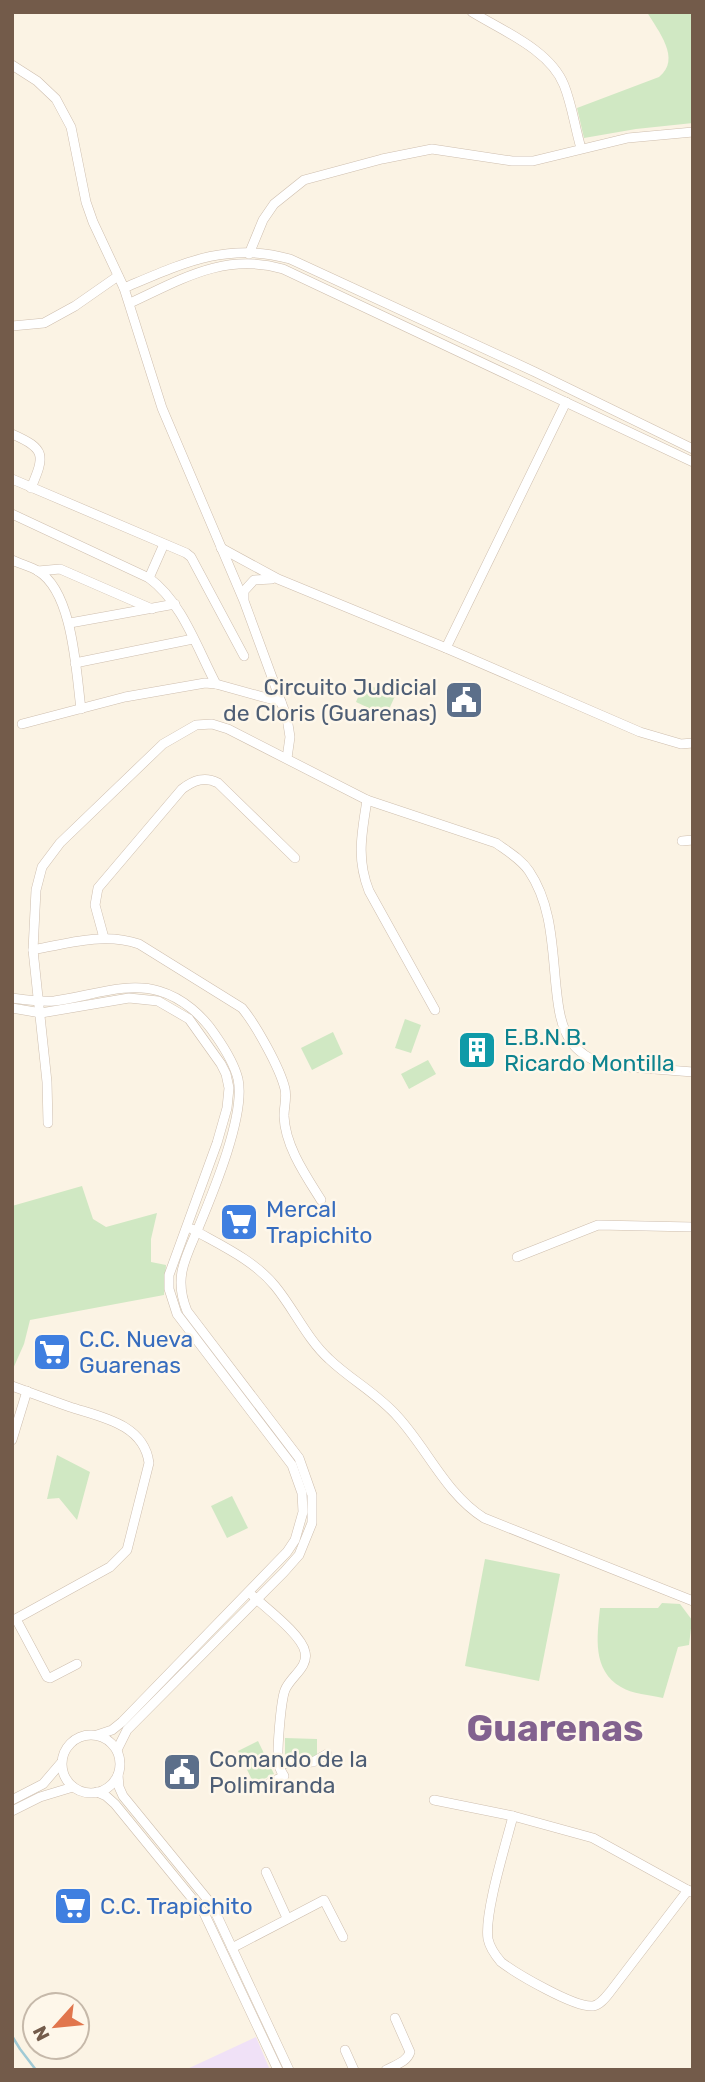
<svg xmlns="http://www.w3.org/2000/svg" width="705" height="2082" viewBox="0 0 705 2082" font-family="Rubik,sans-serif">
<rect width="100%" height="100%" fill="#fbf3e4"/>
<polygon fill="#f0e1f7" points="256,2037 270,2070 185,2070"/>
<g fill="#d0e8c3">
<path d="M647 12H693V123L636 129 584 138 577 108 659 77C682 59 658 31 647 12Z"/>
<polygon points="364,683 395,696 386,716 356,702"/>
<polygon points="405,1019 421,1025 411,1053 395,1048"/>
<polygon points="333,1032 343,1054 312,1070 301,1048"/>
<polygon points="428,1060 436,1074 409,1089 401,1074"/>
<polygon points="82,1186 93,1219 106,1227 157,1213 151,1239 151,1262 166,1265 164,1295 30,1320 24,1344 12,1371 12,1206"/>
<polygon points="57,1455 90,1472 77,1520 59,1498 47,1499"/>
<polygon points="232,1496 248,1528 227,1538 211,1506"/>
<polygon points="485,1559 560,1574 539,1681 465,1666"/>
<path d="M662 1603 680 1604 692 1620 689 1645 678 1647 663 1698C651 1695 631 1694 621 1687 592 1670 597 1637 600 1608H658Z"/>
<polygon points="285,1738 317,1739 317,1757 285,1756"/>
<polygon points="258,1741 274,1774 254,1784 238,1751"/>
</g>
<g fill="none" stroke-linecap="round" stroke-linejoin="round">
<polyline stroke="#a0cad5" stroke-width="2.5" points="12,2036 20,2049 36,2070"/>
<defs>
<g id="minor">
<path d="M472 12C503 31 550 50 564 85 572 105 575 128 581 148"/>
<polyline points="12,65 37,81 56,99 71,127 86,202 93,222 124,288 162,408 244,601 287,718 290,737 287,758"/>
<polyline points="249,254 263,220 274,204 304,180 382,159 432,149 512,161 533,161 628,138 693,132"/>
<path d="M124 288C181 264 227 241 290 259L535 372 693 449"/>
<path d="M130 303C182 279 225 252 283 269L693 462"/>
<polyline points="12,326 44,323 75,306 118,276"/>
<path d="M12 434C46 449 45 455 31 488"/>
<polyline points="12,479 186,553 191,557 244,656"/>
<path d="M12 514 149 578C182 602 197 648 216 684"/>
<polyline points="221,548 278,579 446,648 640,732 681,744 693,743"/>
<path d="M12 560C20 564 30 566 38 571 73 592 76 671 81 709"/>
<polyline points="38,571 60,569 152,609"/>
<polyline points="149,578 164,544"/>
<polyline points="244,599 244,591 254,580 272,579"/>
<polyline points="70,623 175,604"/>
<polyline points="446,648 566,402"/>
<polyline points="75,663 193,639"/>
<polyline points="22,724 125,697 205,683 216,684 281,702"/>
<path d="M367 800C362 833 356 858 369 891L435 1010"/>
<polyline points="682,841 693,840"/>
<path d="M104 938 95 905 98 888 182 789C194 780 205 776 218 783L295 858"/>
<path d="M33 950C68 943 105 932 139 944L242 1008C256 1025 280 1068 285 1089 287 1098 284 1107 284 1116 285 1146 306 1176 321 1200"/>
<path d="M12 998C27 1000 40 1002 54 1001 88 997 126 981 159 991 183 998 203 1016 216 1036 225 1049 234 1063 238 1079 246 1115 212 1195 197 1231 184 1261 174 1279 187 1311L299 1458 312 1495V1523L299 1555 284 1572 127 1730 117 1750"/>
<polyline points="12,1008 41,1013 129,998 158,1001 189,1019 221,1064 226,1074 229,1088 227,1108 217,1143 169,1275 169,1289 177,1314 292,1465 302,1493 303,1512 295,1540 287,1552 122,1722 112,1730 97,1735"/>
<path d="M48 1123 47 1082 33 950 36 890 42 867 60 843 163 744 196 725 212 724 228 729 367 800 496 843C507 851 521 859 529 871 552 905 552 947 556 986 558 1005 560 1027 572 1043 579 1053 592 1060 603 1065L693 1072"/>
<path d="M192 1229C220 1245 254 1260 275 1286 294 1309 307 1339 329 1359 351 1380 378 1394 398 1417 428 1450 446 1494 484 1518L693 1601"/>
<polyline points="517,1257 598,1225 693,1227"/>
<path d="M12 1386C31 1393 50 1400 70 1407 101 1417 144 1424 149 1463L127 1550 110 1567 12 1621"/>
<polyline points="12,1440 27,1391"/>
<path d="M253 1596C267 1609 302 1635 305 1652 309 1667 290 1677 285 1690 281 1700 276 1755 279 1766 280 1769 282 1773 284 1776L262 1787"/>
<polyline points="16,1619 47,1677 50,1678 77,1664"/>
<circle cx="91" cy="1764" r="29"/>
<polyline points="279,1764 313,1762 327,1754"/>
<polyline points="118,1775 119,1787 123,1796 212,1905 289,2070"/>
<polyline points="97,1792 106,1796 115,1804 204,1913 278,2070"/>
<polyline points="12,1800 43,1784 61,1763"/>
<polyline points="434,1800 513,1816 593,1838 691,1892"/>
<polyline points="12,1811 40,1797 73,1787"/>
<path d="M513 1816C506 1844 484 1913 488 1939 490 1948 495 1955 501 1962 517 1974 575 2008 593 2006 600 2005 606 1997 610 1992L688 1890"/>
<polyline points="266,1872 287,1918"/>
<polyline points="232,1948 324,1900 343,1937"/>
<polyline points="345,2050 354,2070"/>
<path d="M386 2070C395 2065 407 2062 410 2052L395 2018"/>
</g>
</defs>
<use href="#minor" stroke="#cebeae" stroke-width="10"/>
<use href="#minor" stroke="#fff" stroke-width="9"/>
</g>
<defs>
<symbol id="civic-square" viewBox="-11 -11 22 22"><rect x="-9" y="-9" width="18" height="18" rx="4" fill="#5c6f8a" stroke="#fef7ea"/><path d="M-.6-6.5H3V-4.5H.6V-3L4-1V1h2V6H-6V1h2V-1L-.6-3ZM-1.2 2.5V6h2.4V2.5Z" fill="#fff"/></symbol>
<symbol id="building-square" viewBox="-11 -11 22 22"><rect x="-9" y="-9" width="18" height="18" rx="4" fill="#0f9aa8" stroke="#fef7ea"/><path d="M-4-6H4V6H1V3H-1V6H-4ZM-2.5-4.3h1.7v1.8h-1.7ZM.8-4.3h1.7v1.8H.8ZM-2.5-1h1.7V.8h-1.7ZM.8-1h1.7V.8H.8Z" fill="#fff"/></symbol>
<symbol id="supermarket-square" viewBox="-11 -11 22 22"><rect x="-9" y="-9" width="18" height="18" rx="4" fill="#3f7fe0" stroke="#fef7ea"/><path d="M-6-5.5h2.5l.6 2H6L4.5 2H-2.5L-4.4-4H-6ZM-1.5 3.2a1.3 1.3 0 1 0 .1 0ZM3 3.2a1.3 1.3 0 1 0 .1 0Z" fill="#fff"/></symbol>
</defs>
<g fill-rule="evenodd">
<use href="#civic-square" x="442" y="678" width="44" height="44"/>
<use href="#building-square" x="455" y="1028" width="44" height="44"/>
<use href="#supermarket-square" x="217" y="1200" width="44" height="44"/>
<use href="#supermarket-square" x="30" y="1330" width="44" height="44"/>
<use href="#civic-square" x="160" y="1750" width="44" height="44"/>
<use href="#supermarket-square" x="51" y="1884" width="44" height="44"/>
</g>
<g text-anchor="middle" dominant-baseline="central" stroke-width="5" stroke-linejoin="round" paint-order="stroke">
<g font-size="23" fill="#4e5e75" stroke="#fef7ea" text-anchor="end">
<text x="437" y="687">Circuito Judicial<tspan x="437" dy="26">de Cloris (Guarenas)</tspan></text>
<text x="209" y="1759" text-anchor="start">Comando de la<tspan x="209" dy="26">Polimiranda</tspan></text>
</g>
<g font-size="23" fill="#0d838f" stroke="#fef7ea" text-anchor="start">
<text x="504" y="1037">E.B.N.B.<tspan x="504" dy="26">Ricardo Montilla</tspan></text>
</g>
<g font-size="23" fill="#366cbe" stroke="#fef7ea" text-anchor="start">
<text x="266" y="1209">Mercal<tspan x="266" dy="26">Trapichito</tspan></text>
<text x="79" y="1339">C.C. Nueva<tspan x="79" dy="26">Guarenas</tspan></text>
<text x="100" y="1906">C.C. Trapichito</text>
</g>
<g font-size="37" font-weight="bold" fill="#82628f" stroke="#fef7ea">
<text x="555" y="1728">Guarenas</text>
</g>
</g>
<rect width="705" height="2082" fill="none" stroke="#735b4a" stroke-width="28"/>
<g transform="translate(56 2026) rotate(243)"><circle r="33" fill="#fef7ea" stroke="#c6b9aa" stroke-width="2"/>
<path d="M0-5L12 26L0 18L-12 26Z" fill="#e1764d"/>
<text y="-10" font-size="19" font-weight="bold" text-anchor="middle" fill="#735b4a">N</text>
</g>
</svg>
